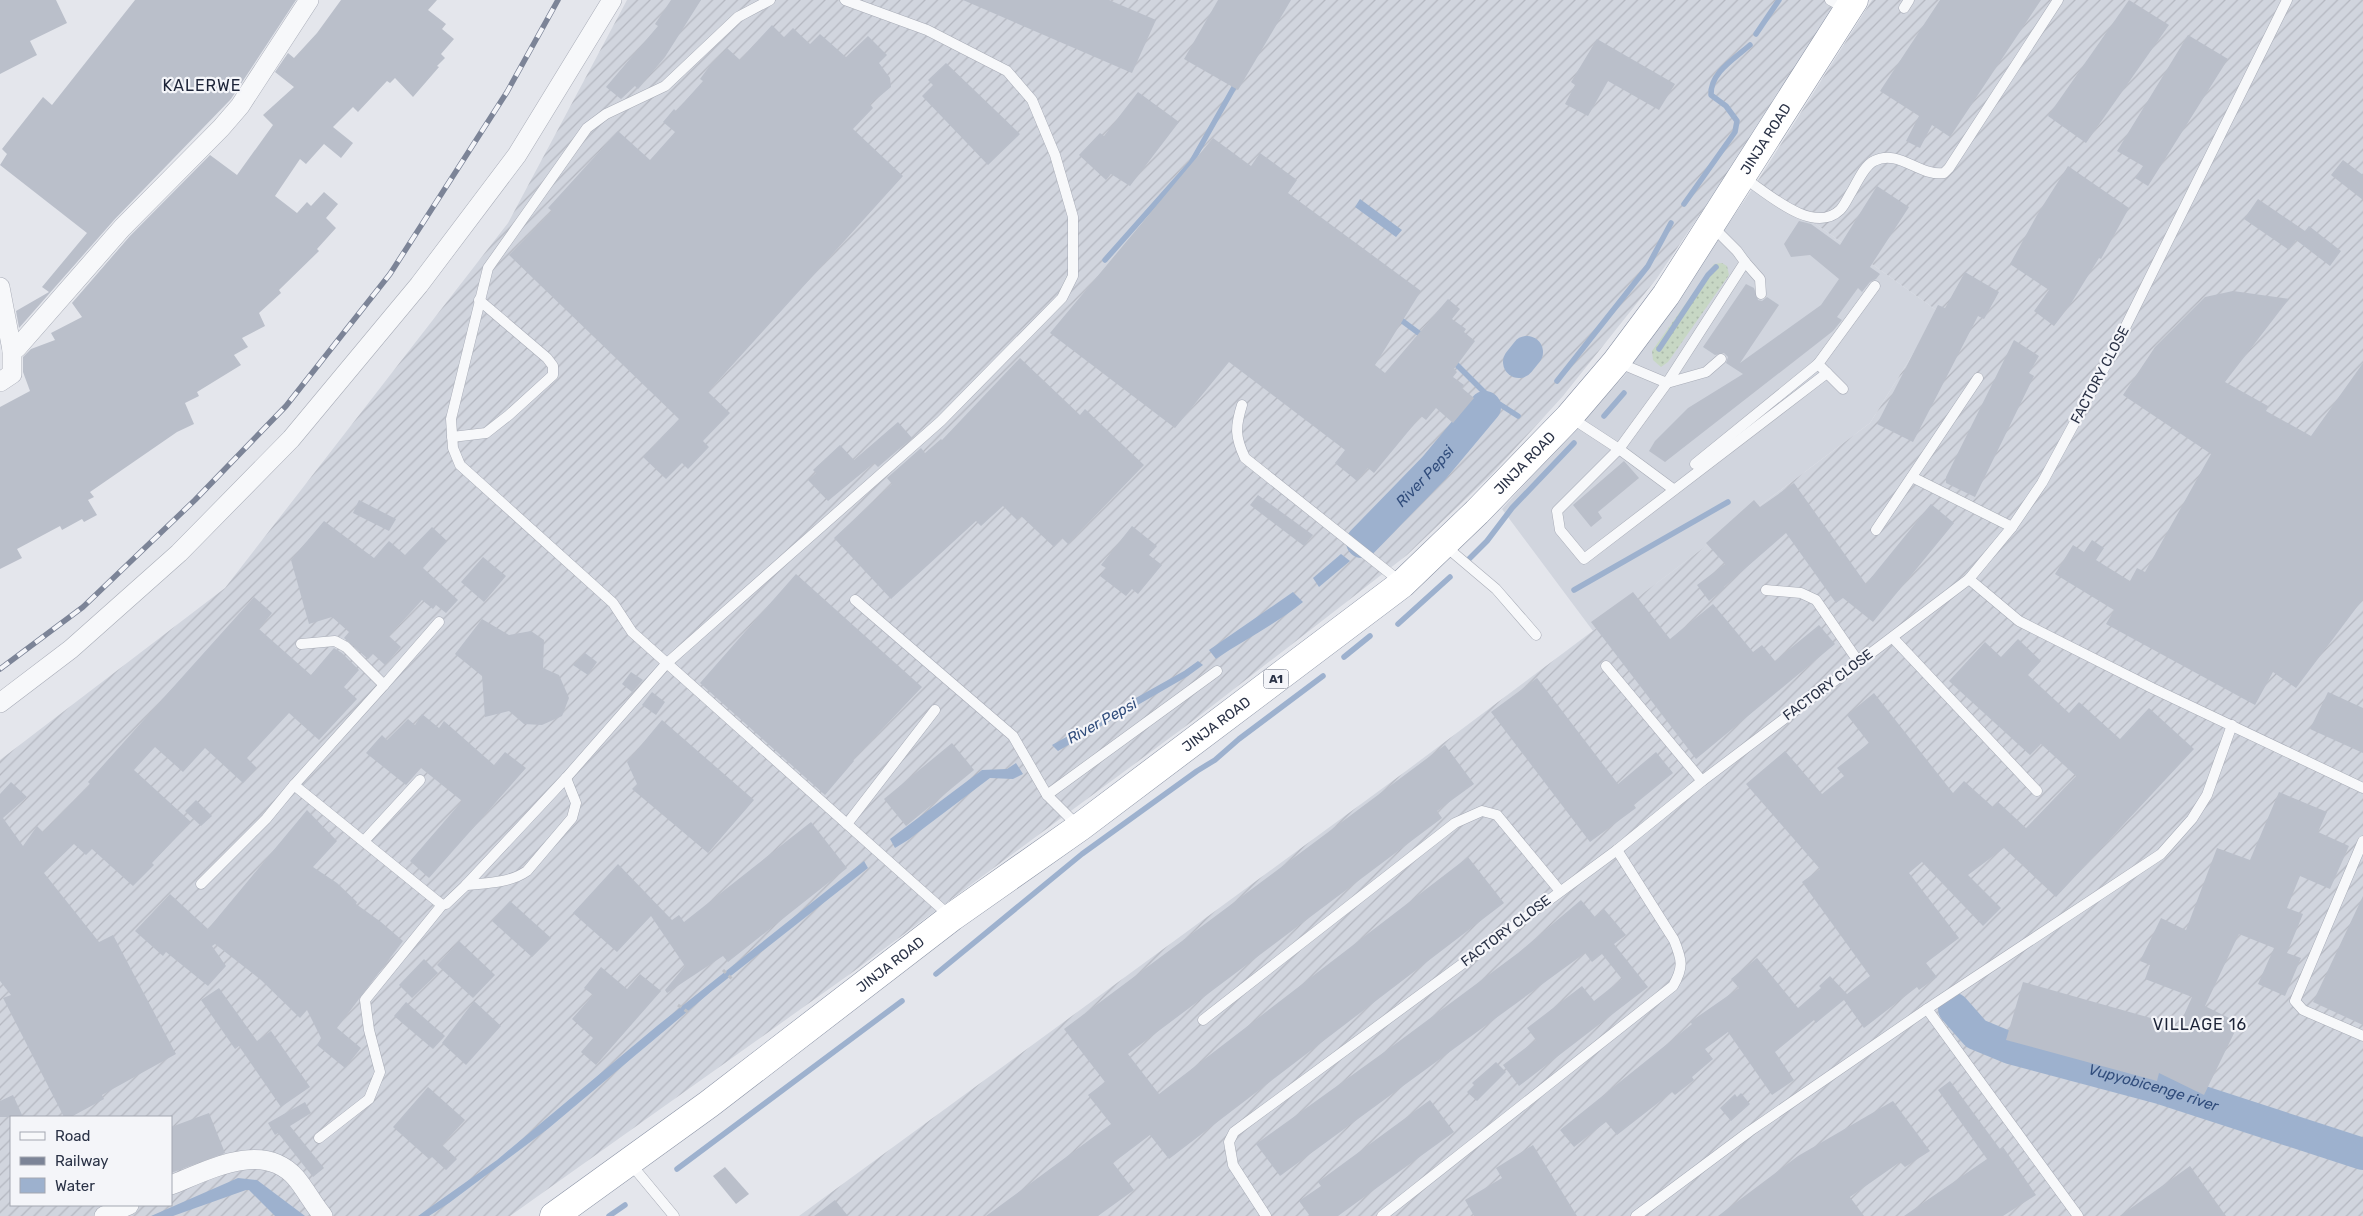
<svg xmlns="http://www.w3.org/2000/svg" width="2363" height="1216" viewBox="0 0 2363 1216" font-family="Rubik,sans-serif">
<defs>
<pattern id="industrial-furrows" width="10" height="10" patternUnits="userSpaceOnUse" patternTransform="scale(1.25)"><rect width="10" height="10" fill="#d1d5de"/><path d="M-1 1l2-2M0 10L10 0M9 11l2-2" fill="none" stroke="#b4b7c0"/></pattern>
<pattern id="grass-dots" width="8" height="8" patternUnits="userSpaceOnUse" patternTransform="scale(1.25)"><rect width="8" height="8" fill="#c7d7c4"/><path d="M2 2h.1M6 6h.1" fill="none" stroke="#abb9aa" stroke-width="1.8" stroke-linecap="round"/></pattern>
</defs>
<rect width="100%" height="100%" fill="#e4e6ec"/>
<polygon fill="#d1d5de" points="1757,182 1939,312 1870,423 1593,631 1502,509 1625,375"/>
<g fill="url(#industrial-furrows)" fill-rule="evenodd">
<path d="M627 0H1838L1736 161 1657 278 1563 396 1491 475 1407 555 1194 720 850 974 510 1216H0V760L225 588 508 223ZM11 1117H171V1205H11Z"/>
<polygon points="1872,0 2363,0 2363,1216 799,1216 1402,774 1870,423 1939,312 1757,182"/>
</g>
<polygon fill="url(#grass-dots)" points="1722,263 1727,266 1729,275 1668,362 1661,367 1653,360 1652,351 1714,264"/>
<g fill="#9db1ce">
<polygon points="1360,199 1402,230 1396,237 1355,207"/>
<polygon points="1481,404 1488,411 1439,467 1433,461"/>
<polygon points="1418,471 1428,480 1366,546 1359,538"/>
<polygon points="1341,554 1350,561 1319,587 1313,578"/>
<path d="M1293 592 1303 602C1276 624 1245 639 1216 659L1209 650Z"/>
<polygon points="1198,661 1203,665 1188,676 1058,751 1052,745 1184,671"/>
<polygon points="1016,763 1023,774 1013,779 990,778 908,840 895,848 890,839 982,770 1007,769"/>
<polygon points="864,861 868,868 713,990 549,1128 449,1203 429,1216 418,1216 497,1160 657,1026"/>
<polygon points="238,1178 257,1180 305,1216 275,1216 249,1190 246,1190 173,1216 151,1216"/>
</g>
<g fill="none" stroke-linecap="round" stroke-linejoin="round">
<g stroke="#9db1ce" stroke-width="5.5">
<polyline points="1756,34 1779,0"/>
<path d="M1684 204 1735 132 1737 121 1726 106 1711 95C1710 73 1734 59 1750 45"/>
<polyline points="1105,260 1191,163 1237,82"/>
<polyline points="1397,317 1424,337"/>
<polyline points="1659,349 1708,275 1716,267"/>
<polyline points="1452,360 1490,398 1518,416"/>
<polyline points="1557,381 1648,266 1671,223"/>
<polyline points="1604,416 1624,393"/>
<polyline points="1465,563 1487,541 1512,508 1574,443"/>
<polyline points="1574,590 1728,502"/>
<polyline points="1398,624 1450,577"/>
<polyline points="1344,657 1370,636"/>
<polyline points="936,974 1082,854 1197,771 1215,760 1239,739 1323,676"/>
<polyline points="677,1169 902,1001"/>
<polyline points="609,1216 625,1205"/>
</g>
<g stroke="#9db1ce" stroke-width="32">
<polyline points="1519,362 1527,352"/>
<path id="s1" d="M1362 542 1434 468 1485 407"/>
<path id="s2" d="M1954 1009 1976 1034 2010 1048 2160 1088 2363 1154"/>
</g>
</g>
<g fill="#babfca">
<polygon points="0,0 56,0 67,23 30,41 37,55 0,74"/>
<polygon points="135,0 296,0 231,99 114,220 19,328 16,311 49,292 42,287 87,233 0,165 7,154 2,149 43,97 52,105"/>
<polygon points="341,0 437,0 428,10 446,24 442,29 454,39 441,54 445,58 437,66 439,67 413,97 395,78 390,83 387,81 358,112 353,107 333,127 353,143 341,158 324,144 306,164 300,159 275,196 297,213 307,202 311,206 324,192 338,204 326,218 336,228 317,249 319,251 279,290 281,293 259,313 265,326 242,338 248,347 234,355 241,365 197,392 199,396 185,403 194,424 177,432 90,492 94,497 88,500 97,515 84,522 82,519 62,530 60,526 17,549 22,558 0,569 0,407 30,391 23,372 23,357 31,349 55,340 51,333 82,317 72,303 130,236 210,155 237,175 273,125 263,115 294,87 275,72 288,53 294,58 317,33"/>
<polygon points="671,0 701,0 665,57 638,89 635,86 621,99 606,87 658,26 655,24"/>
<polygon points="963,0 1109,0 1156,20 1132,73"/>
<polygon points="1218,0 1291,0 1238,90 1184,59"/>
<polygon points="1940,0 2041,0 1950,137 1932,125 1920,148 1906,141 1919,116 1880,91"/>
<polygon points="2129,0 2169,25 2086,143 2048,116"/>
<polygon points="772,25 784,37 793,28 810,44 820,34 846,57 868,36 887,55 879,63 890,78 891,87 870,104 873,108 853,129 903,176 708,392 730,413 703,441 709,447 688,469 682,463 666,479 643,457 679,419 509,255 552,211 548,208 618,131 650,160 675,132 663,122 674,109 676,111 703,81 700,79 711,64 727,48 740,60"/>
<polygon points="2188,35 2228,59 2148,186 2135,178 2143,166 2117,151"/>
<polygon points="1597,39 1675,84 1659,110 1608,81 1588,116 1565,104 1575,85 1571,82"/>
<polygon points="946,63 1020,134 988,165 922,96 933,85 928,80"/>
<polygon points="1138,92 1179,122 1130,186 1111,174 1106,180 1079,155 1100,133 1104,136"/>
<polygon points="1213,138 1251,166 1260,153 1297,180 1288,193 1421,291 1375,365 1385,373 1448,299 1460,309 1452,319 1466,329 1464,332 1475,341 1454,369 1457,372 1453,377 1464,385 1462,388 1474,398 1453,423 1436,408 1426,420 1421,416 1374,473 1368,468 1357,481 1335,463 1345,450 1229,362 1175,428 1050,333"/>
<polygon points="2343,160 2363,175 2363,200 2331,175"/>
<polygon points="2068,166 2129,208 2101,259 2099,258 2070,305 2054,326 2034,311 2049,290 2010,264 2037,215"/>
<polygon points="1877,186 1909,207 1870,267 1880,274 1876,279 1870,282 1862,292 1858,288 1837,317 1842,320 1833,331 1665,462 1649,451 1655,441 1688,408 1743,374 1726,363 1728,357 1724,353 1715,355 1703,347 1746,284 1754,288 1758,300 1762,301 1767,297 1779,305 1740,363 1821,305 1839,279 1810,255 1791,257 1784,244 1799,221 1811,224 1840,245"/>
<polygon points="2258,199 2305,231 2309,226 2341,251 2330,266 2296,240 2289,250 2244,219"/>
<polygon points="1965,272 1999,292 1984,319 1978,316 1913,442 1877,424 1938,305 1945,308"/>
<polygon points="2233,291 2289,299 2225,382 2268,406 2266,411 2311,436 2363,363 2363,599 2296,688 2273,672 2255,705 2106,624 2114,610 2055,574 2073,545 2084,552 2092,540 2104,548 2096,560 2130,581 2137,568 2145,572 2211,454 2123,395 2155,347 2205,297"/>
<polygon points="2014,340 2039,356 2029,373 2034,376 1975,497 1946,483 1946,477"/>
<polygon points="1020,358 1080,415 1085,409 1144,465 1068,544 1062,538 1054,547 1021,516 1017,520 1003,506 981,526 976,521 891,599 834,538 892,484 887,478 921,448 925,453 941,439 942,440"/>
<polygon points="898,422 912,438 878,467 874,463 828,501 808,480 816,473 813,470 840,445 854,460"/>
<polygon points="1624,461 1639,478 1598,512 1602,518 1591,527 1573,505"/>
<polygon points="1794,483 1866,584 1931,504 1954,523 1873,622 1843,598 1836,603 1786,533 1724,587 1725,588 1709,601 1697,585 1725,564 1706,543 1754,500 1760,507"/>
<polygon points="1258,495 1313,535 1304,546 1250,505"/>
<polygon points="359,500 396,519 389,531 353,513"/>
<polygon points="324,521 374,558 389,541 405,555 432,527 447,541 423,568 458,600 446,613 436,605 433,609 422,600 389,636 401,647 385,665 373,654 368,659 344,638 349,632 332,617 309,624 291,560"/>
<polygon points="1132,526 1157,546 1149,555 1162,565 1138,594 1132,589 1126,596 1100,576 1106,568 1101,565"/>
<polygon points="483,557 506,576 484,602 461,582"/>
<polygon points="796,574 922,687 853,760 854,761 825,795 700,683"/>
<polygon points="1633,592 1670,639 1713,604 1753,652 1762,645 1775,661 1819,625 1835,644 1696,759 1591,622"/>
<polygon points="254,597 272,613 259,629 311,675 334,648 342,653 359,670 344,687 357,699 319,740 289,713 247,758 257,768 243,783 205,748 183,772 155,747 134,770 191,822 152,863 154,865 133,886 92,849 86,855 74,844 44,873 99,942 113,935 176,1054 102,1095 104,1099 71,1117 64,1117 3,998 11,995 0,981 0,794 11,782 27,797 3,818 23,846 37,826 43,832 90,784 88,782"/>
<polygon points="482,619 509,635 531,631 544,640 543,668 559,675 569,698 562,716 542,725 524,724 509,711 485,717 482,676 455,654"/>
<polygon points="2018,639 2041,661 2028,675 2069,713 2079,702 2120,739 2149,708 2194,749 2056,897 2004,848 1968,875 2001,908 1983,926 1922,862 1909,873 1959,938 1926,963 1937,977 1919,990 1917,987 1864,1028 1844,1000 1816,1023 1814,1020 1775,1052 1794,1080 1772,1095 1728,1032 1705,1049 1713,1059 1692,1077 1694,1080 1675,1095 1672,1092 1617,1135 1606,1122 1574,1147 1560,1130 1692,1024 1690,1022 1739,988 1731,979 1757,958 1798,1008 1821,988 1819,986 1830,976 1847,994 1870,976 1802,882 1820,869 1746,784 1785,751 1822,794 1844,776 1837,768 1869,743 1847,715 1874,693 1953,793 1964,781 1993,807 1998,802 2026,828 2076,776 2041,744 2030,755 1949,681 1985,642 2001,657"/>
<polygon points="585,653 597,662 588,675 573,665"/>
<polygon points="631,672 643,680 632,692 622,684"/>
<polygon points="1537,678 1618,784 1656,752 1673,773 1634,805 1636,808 1590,842 1491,712"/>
<polygon points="652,692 665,702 656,715 642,705"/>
<polygon points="2328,692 2363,708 2363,753 2310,729"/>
<polygon points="422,714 439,728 444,721 494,765 505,752 526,768 429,878 410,861 462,801 421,768 406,785 366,753 382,735 387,740 408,719 415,725"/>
<polygon points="662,720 754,800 708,853 632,789 637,784 627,762"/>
<polygon points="952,743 974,770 906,826 884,799"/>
<polygon points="1445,745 1474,784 1437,811 1442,818 1128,1054 1159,1094 1468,857 1504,903 1169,1159 1150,1135 1113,1163 1134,1190 1098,1216 986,1216 1111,1124 1088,1095 1105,1082 1064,1029"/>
<polygon points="2279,792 2327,812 2318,832 2349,846 2330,889 2300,876 2287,908 2303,914 2287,953 2301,958 2285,996 2258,984 2274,948 2239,934 2205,1006 2239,1023 2204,1095 2159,1073 2157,1081 2006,1040 2023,982 2179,1026 2192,997 2145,979 2150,965 2140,961 2161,918 2186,930 2217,848 2250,860"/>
<polygon points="196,800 212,816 201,826 185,811"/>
<polygon points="307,810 337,841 313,867 337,883 357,902 356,904 381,922 403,941 337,1028 361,1048 345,1068 317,1045 321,1038 307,1010 300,1018 261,980 215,944 212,946 226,966 208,986 166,952 163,956 135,931 170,894 208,929"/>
<polygon points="811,822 847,868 728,962 723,956 667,993 665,990 685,966 651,916 617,952 573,913 618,864 672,920 679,915 684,922"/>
<polygon points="2363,896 2363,1025 2313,1002"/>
<polygon points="1581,900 1595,917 1604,909 1626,935 1614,944 1648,987 1519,1086 1503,1065 1536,1040 1527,1028 1582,986 1594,1001 1622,979 1602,954 1592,962 1585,953 1280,1176 1256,1144 1394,1045 1518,953"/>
<polygon points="510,901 551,938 532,957 492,921"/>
<polygon points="459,941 495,975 473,998 437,965"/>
<polygon points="424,959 438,973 412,998 399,985"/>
<polygon points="601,967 627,989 640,974 661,991 596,1065 581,1052 593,1038 572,1019 593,995 584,988"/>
<polygon points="219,988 257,1041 271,1031 310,1087 281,1107 239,1046 235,1049 201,1000"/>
<polygon points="474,1001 501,1026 466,1065 442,1043"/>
<polygon points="406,1002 445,1036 433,1049 394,1016"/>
<polygon points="1496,1062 1506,1072 1477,1101 1467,1092 1474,1085 1472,1083"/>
<polygon points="1950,1081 2000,1149 2003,1147 2036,1195 2003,1216 1904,1216 1987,1159 1938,1090"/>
<polygon points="428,1087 465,1120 442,1145 457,1159 446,1170 432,1157 429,1159 393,1127"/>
<polygon points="1741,1093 1750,1104 1731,1121 1720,1108 1735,1094 1737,1097"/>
<polygon points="13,1095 23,1117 0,1117 0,1101"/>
<polygon points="1430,1100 1454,1132 1338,1216 1310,1216 1299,1201 1321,1186 1318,1182"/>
<polygon points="1893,1101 1930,1151 1905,1167 1900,1162 1850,1197 1864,1216 1718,1216 1798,1156"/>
<polygon points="305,1102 311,1113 290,1126 324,1168 313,1177 278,1133 275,1135 268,1123"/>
<polygon points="209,1113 225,1153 171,1173 171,1127"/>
<polygon points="1533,1145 1577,1216 1474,1216 1465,1200 1502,1178 1496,1168"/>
<polygon points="2190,1166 2226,1216 2120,1216"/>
<polygon points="725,1167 749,1194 736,1204 713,1176"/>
<polygon points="835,1200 848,1216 814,1216"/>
</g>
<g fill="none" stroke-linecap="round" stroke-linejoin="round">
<defs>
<g id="service">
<polyline points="770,0 738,17 665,86 606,114 587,128 488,268 451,419 453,448 460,465 613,603 632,632 951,917"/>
<polyline points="1830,0 1847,9"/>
<polyline points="1904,8 1909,0"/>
<path d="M1743 177C1766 192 1813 236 1840 210 1845 205 1848 197 1852 191 1858 181 1864 166 1874 161 1898 148 1920 177 1944 173L1949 168 2058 0"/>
<polyline points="1745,262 1760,279 1761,294"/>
<polyline points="1617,362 1667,383 1745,262 1737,251 1711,225"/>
<polyline points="1843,389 1818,364 1875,286"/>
<path d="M1242 405C1235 427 1235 437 1245 458L1402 583"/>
<polyline points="1570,417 1619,449 1557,511 1560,530 1584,559 1827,373"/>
<polyline points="452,437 486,433 509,415 553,375 553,366 547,358 479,300"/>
<polyline points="1695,464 1818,364"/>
<polyline points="1912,477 2012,527"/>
<polyline points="1673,489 1619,449 1667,383 1706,372 1721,359"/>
<polyline points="1876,530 1978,378"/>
<polyline points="1444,545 1496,589 1536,635"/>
<polyline points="1969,579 2019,621 2152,688 2363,788"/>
<polyline points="1766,590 1801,593 1816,600 1858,661"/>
<polyline points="855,600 1013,736 1047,795 1079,827"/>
<polyline points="1893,638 2037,791"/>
<polyline points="1606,666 1702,781"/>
<polyline points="384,685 439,622"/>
<polyline points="294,785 384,685 346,647 335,641 301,644"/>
<polyline points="1047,795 1217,671"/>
<polyline points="847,824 935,710"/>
<polyline points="364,841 420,780"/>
<polyline points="2363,841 2295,1001 2303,1010 2363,1036"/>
<polyline points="201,884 266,819 294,785 442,905"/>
<path d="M466 885C487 883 510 883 527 871L572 818 576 803 566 778"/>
<polyline points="1927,1009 2078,1216"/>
<polyline points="1203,1020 1455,823 1482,811 1497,815 1560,891"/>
<polyline points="319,1138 369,1099 380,1072 369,1030 365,1000 442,905 446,904 466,885 566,778 666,664 941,421 1062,298 1073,276 1073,217 1055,155 1032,100 1007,71 927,30 845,0"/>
<polyline points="630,1163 674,1216"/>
<polyline points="1266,1216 1233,1165 1229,1142 1234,1132 1617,850 1702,781 1969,579 2012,527 2042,483 2115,348 2287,0"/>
<path d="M1382 1216 1673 986C1684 967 1682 960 1674 940L1617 850"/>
<polyline points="1636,1216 1750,1131 1927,1009 2161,854 2192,819 2207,795 2232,725"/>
</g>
<g id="minor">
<polyline points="0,287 12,350 12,374 0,382"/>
<polyline points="12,350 17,348 122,228 221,128 240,106 309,0"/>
<polyline points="0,703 71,649 179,553 291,439 419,285 517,155 612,0"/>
<path d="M171 1185C209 1170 263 1140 296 1178 306 1190 313 1204 323 1216"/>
<polyline points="104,1216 129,1205"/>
</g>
<g id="trunk">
<path id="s3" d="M554 1216 709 1104 952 917 1080 827 1402 584 1477 512 1569 417 1616 362 1666 295 1854 0"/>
</g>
</defs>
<use href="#service" stroke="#a8acb7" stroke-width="11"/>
<use href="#minor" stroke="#a8acb7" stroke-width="20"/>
<use href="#trunk" stroke="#8a92a4" stroke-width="29"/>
<g stroke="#bec1c8" stroke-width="3" stroke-dasharray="4 4" stroke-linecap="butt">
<polyline points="723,970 732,979"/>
<polyline points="678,1005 689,1013"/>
</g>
<use href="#service" stroke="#f7f8fa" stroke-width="10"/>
<use href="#minor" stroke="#f7f8fa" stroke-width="19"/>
<use href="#trunk" stroke="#fff" stroke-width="28"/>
<defs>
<polyline id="rail" points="0,669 83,607 195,500 286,406 390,274 507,92 558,0"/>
</defs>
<use href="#rail" stroke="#7c8497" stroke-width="5.5"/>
<use href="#rail" stroke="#f4f5f9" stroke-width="4" stroke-dasharray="11" stroke-linecap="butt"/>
</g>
<g text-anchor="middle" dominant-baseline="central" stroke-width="4.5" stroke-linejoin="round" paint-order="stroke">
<rect fill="#f4f5f9" stroke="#676c7c" stroke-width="1" x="1263.5" y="669.5" width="25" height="19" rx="4"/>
<g font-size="12" font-weight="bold" fill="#2a3246">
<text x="1276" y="679">A1</text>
</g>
<g font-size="14" fill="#2a3246" stroke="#f4f5f9">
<text stroke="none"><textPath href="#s3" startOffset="1635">JINJA ROAD</textPath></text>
<text transform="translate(2100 375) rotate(-62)">FACTORY CLOSE</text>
<text stroke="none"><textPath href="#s3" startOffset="1230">JINJA ROAD</textPath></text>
<text transform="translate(1828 685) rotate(-37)">FACTORY CLOSE</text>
<text stroke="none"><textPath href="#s3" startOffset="825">JINJA ROAD</textPath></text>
<text transform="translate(1506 931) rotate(-37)">FACTORY CLOSE</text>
<text stroke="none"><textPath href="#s3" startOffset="420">JINJA ROAD</textPath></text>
</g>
<g font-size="15" font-style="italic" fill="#314d7c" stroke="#f4f5f9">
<text stroke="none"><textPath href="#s1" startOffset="91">River Pepsi</textPath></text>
<text transform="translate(1102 721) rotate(-29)">River Pepsi</text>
<text stroke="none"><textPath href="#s2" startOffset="219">Vupyobicenge river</textPath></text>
</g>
<g font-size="16" letter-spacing="1" fill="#1c2337" stroke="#f4f5f9">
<text x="202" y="85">KALERWE</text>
<text x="2200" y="1024">VILLAGE 16</text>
</g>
</g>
<rect x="10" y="1116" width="162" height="90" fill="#f4f5f9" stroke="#a3a7b1"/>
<rect x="20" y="1132" width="25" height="8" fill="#f7f8fa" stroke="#a3a7b1"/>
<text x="55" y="1141" font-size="15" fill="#2a3246">Road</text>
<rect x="20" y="1157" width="25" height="8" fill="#7c8497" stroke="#a3a7b1"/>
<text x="55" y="1166" font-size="15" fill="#2a3246">Railway</text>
<rect x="20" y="1178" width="25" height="15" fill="#9db1ce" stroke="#a3a7b1"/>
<text x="55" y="1191" font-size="15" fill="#2a3246">Water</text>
</svg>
